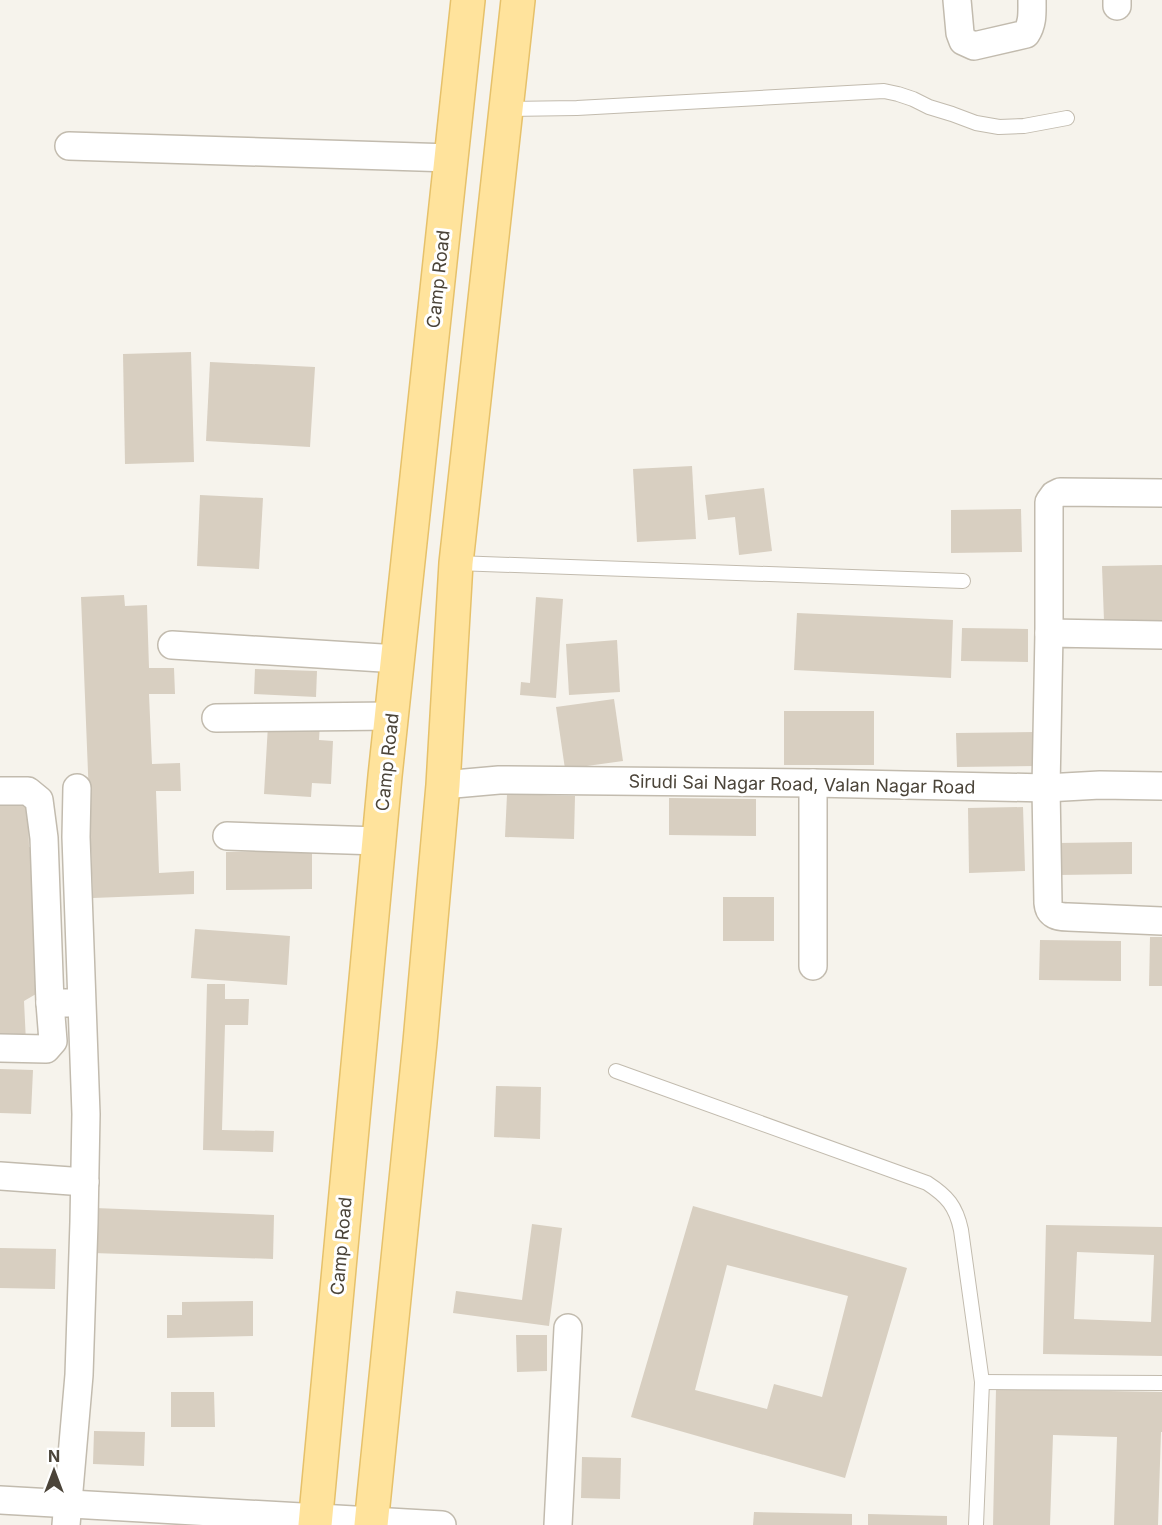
<svg xmlns="http://www.w3.org/2000/svg" width="1162" height="1525" viewBox="0 0 1162 1525" font-family="Inter,sans-serif">
<rect width="100%" height="100%" fill="#f6f3ec"/>
<g fill="#d8cfc1" fill-rule="evenodd">
<polygon points="191,352 194,462 125,464 123,354"/>
<polygon points="210,362 315,367 310,447 206,441"/>
<polygon points="692,466 696,539 637,542 633,469"/>
<polygon points="764,488 772,551 739,555 735,517 708,520 705,495"/>
<polygon points="200,495 263,498 259,569 197,566"/>
<polygon points="1021,509 1022,552 951,553 951,510"/>
<polygon points="1162,565 1162,620 1104,621 1102,566"/>
<polygon points="124,595 125,606 147,605 149,668 174,668 175,694 149,694 152,764 180,763 181,791 156,791 159,873 194,871 194,894 93,898 81,597"/>
<polygon points="536,597 563,599 556,698 520,695 521,682 530,683"/>
<polygon points="797,613 953,620 951,678 794,670"/>
<polygon points="962,628 1028,629 1028,662 961,661"/>
<polygon points="617,640 620,692 569,695 566,644"/>
<polygon points="255,669 317,671 316,697 254,694"/>
<polygon points="614,699 623,761 565,769 556,707"/>
<rect x="784" y="711" width="90" height="54"/>
<polygon points="320,723 319,740 333,741 331,784 312,783 311,797 264,794 268,725"/>
<polygon points="1036,732 1036,766 957,767 956,733"/>
<polygon points="507,794 575,796 574,839 505,837"/>
<polygon points="669,798 756,799 756,836 669,835"/>
<polygon points="0,803 28,803 29,847 40,849 36,994 24,1001 26,1042 0,1041"/>
<polygon points="1023,807 1025,871 969,873 968,808"/>
<polygon points="1132,842 1132,874 1058,875 1057,843"/>
<polygon points="312,850 312,889 226,890 226,852"/>
<rect x="723" y="897" width="51" height="44"/>
<polygon points="195,929 290,936 287,985 191,978"/>
<polygon points="1150,937 1162,937 1162,986 1149,986"/>
<polygon points="1040,940 1121,941 1121,981 1039,980"/>
<polygon points="207,984 225,984 225,999 249,999 248,1025 225,1025 222,1130 274,1131 273,1152 203,1150"/>
<polygon points="0,1069 33,1070 31,1114 0,1113"/>
<polygon points="496,1086 541,1087 540,1139 494,1137"/>
<path d="M693 1206 907 1268 845 1478 631 1417ZM727 1265 848 1296 822 1397 774 1384 767 1409 695 1390Z"/>
<polygon points="95,1208 274,1215 273,1259 93,1253"/>
<polygon points="532,1224 562,1228 549,1326 453,1313 456,1291 522,1300"/>
<path d="M1046 1225 1162 1227V1356L1043 1354ZM1077 1252 1154 1255 1151 1322 1074 1319Z"/>
<polygon points="0,1248 56,1249 55,1289 0,1288"/>
<polygon points="253,1301 253,1336 167,1338 167,1315 182,1315 182,1302"/>
<polygon points="516,1335 547,1335 547,1371 517,1372"/>
<polygon points="996,1389 1162,1392 1162,1432 1161,1432 1158,1525 1114,1525 1117,1437 1053,1435 1050,1525 993,1525"/>
<polygon points="171,1392 214,1392 215,1427 171,1427"/>
<polygon points="94,1431 145,1432 144,1466 93,1464"/>
<polygon points="582,1457 621,1458 620,1499 581,1498"/>
<polygon points="754,1512 852,1514 852,1525 753,1525"/>
<polygon points="868,1514 947,1516 947,1525 868,1525"/>
</g>
<g fill="none" stroke-linecap="round" stroke-linejoin="round">
<defs>
<g id="lane">
<polyline points="507,109 577,108 884,91 898,94 913,99 929,107 952,114 976,123 999,127 1024,126 1067,118"/>
<polyline points="456,563 963,581"/>
<path d="M616 1071 927 1183C947 1196 956 1206 961 1230L982 1382 976 1525"/>
<polyline points="982,1382 1162,1383"/>
</g>
<g id="street">
<path d="M957 0 960 33 963 41 974 46 1026 34C1033 23 1032 13 1032 0"/>
<polyline points="1117,0 1117,6"/>
<polyline points="69,146 451,158"/>
<polyline points="1049,633 1049,502 1054,495 1060,492 1162,493"/>
<path d="M1162 635 1049 633 1046 788 1048 903C1049 915 1058 917 1068 917L1162 921"/>
<polyline points="172,645 398,659"/>
<polyline points="216,718 391,716"/>
<polyline points="443,785 499,780 813,783 1046,788 1100,785 1162,786"/>
<polyline points="0,791 28,791 39,800 44,838 50,1003"/>
<polyline points="227,836 379,841"/>
<polyline points="813,966 813,783"/>
<polyline points="0,1048 46,1049 53,1041 50,1003 68,1003"/>
<polyline points="0,1176 85,1182"/>
<polyline points="0,1500 442,1525"/>
<polyline points="66,1525 79,1375 84,1222 86,1114 76,837 77,788"/>
<polyline points="558,1525 568,1328"/>
</g>
<g id="primary">
<polyline points="315,1525 385,776 468,0"/>
<polyline points="371,1525 420,1042 443,785 456,563 518,0"/>
</g>
</defs>
<use href="#lane" stroke="#c2bbae" stroke-width="16"/>
<use href="#street" stroke="#c2bbae" stroke-width="30"/>
<use href="#primary" stroke="#e6c16a" stroke-width="36"/>
<use href="#lane" stroke="#fff" stroke-width="14"/>
<use href="#street" stroke="#fff" stroke-width="27"/>
<use href="#primary" stroke="#ffe39c" stroke-width="33"/>
</g>
<g text-anchor="middle" dominant-baseline="central" stroke-width="6" stroke-linejoin="round" paint-order="stroke">
<g font-size="18" fill="#4b4439" stroke="#fff">
<text transform="translate(438 279) rotate(-84)">Camp Road</text>
<text transform="translate(387 762) rotate(-84)">Camp Road</text>
<text transform="translate(802 784) rotate(1)">Sirudi Sai Nagar Road, Valan Nagar Road</text>
<text transform="translate(341 1246) rotate(-85)">Camp Road</text>
</g>
</g>
<g transform="translate(54 1471)" stroke="#ffffff" stroke-width="4.5" paint-order="stroke">
<path d="M0-4.5L10 22L0 15L-10 22Z" fill="#4b4439"/>
<text y="-9" font-size="16" font-weight="bold" text-anchor="middle" fill="#4b4439">N</text>
</g>
</svg>
